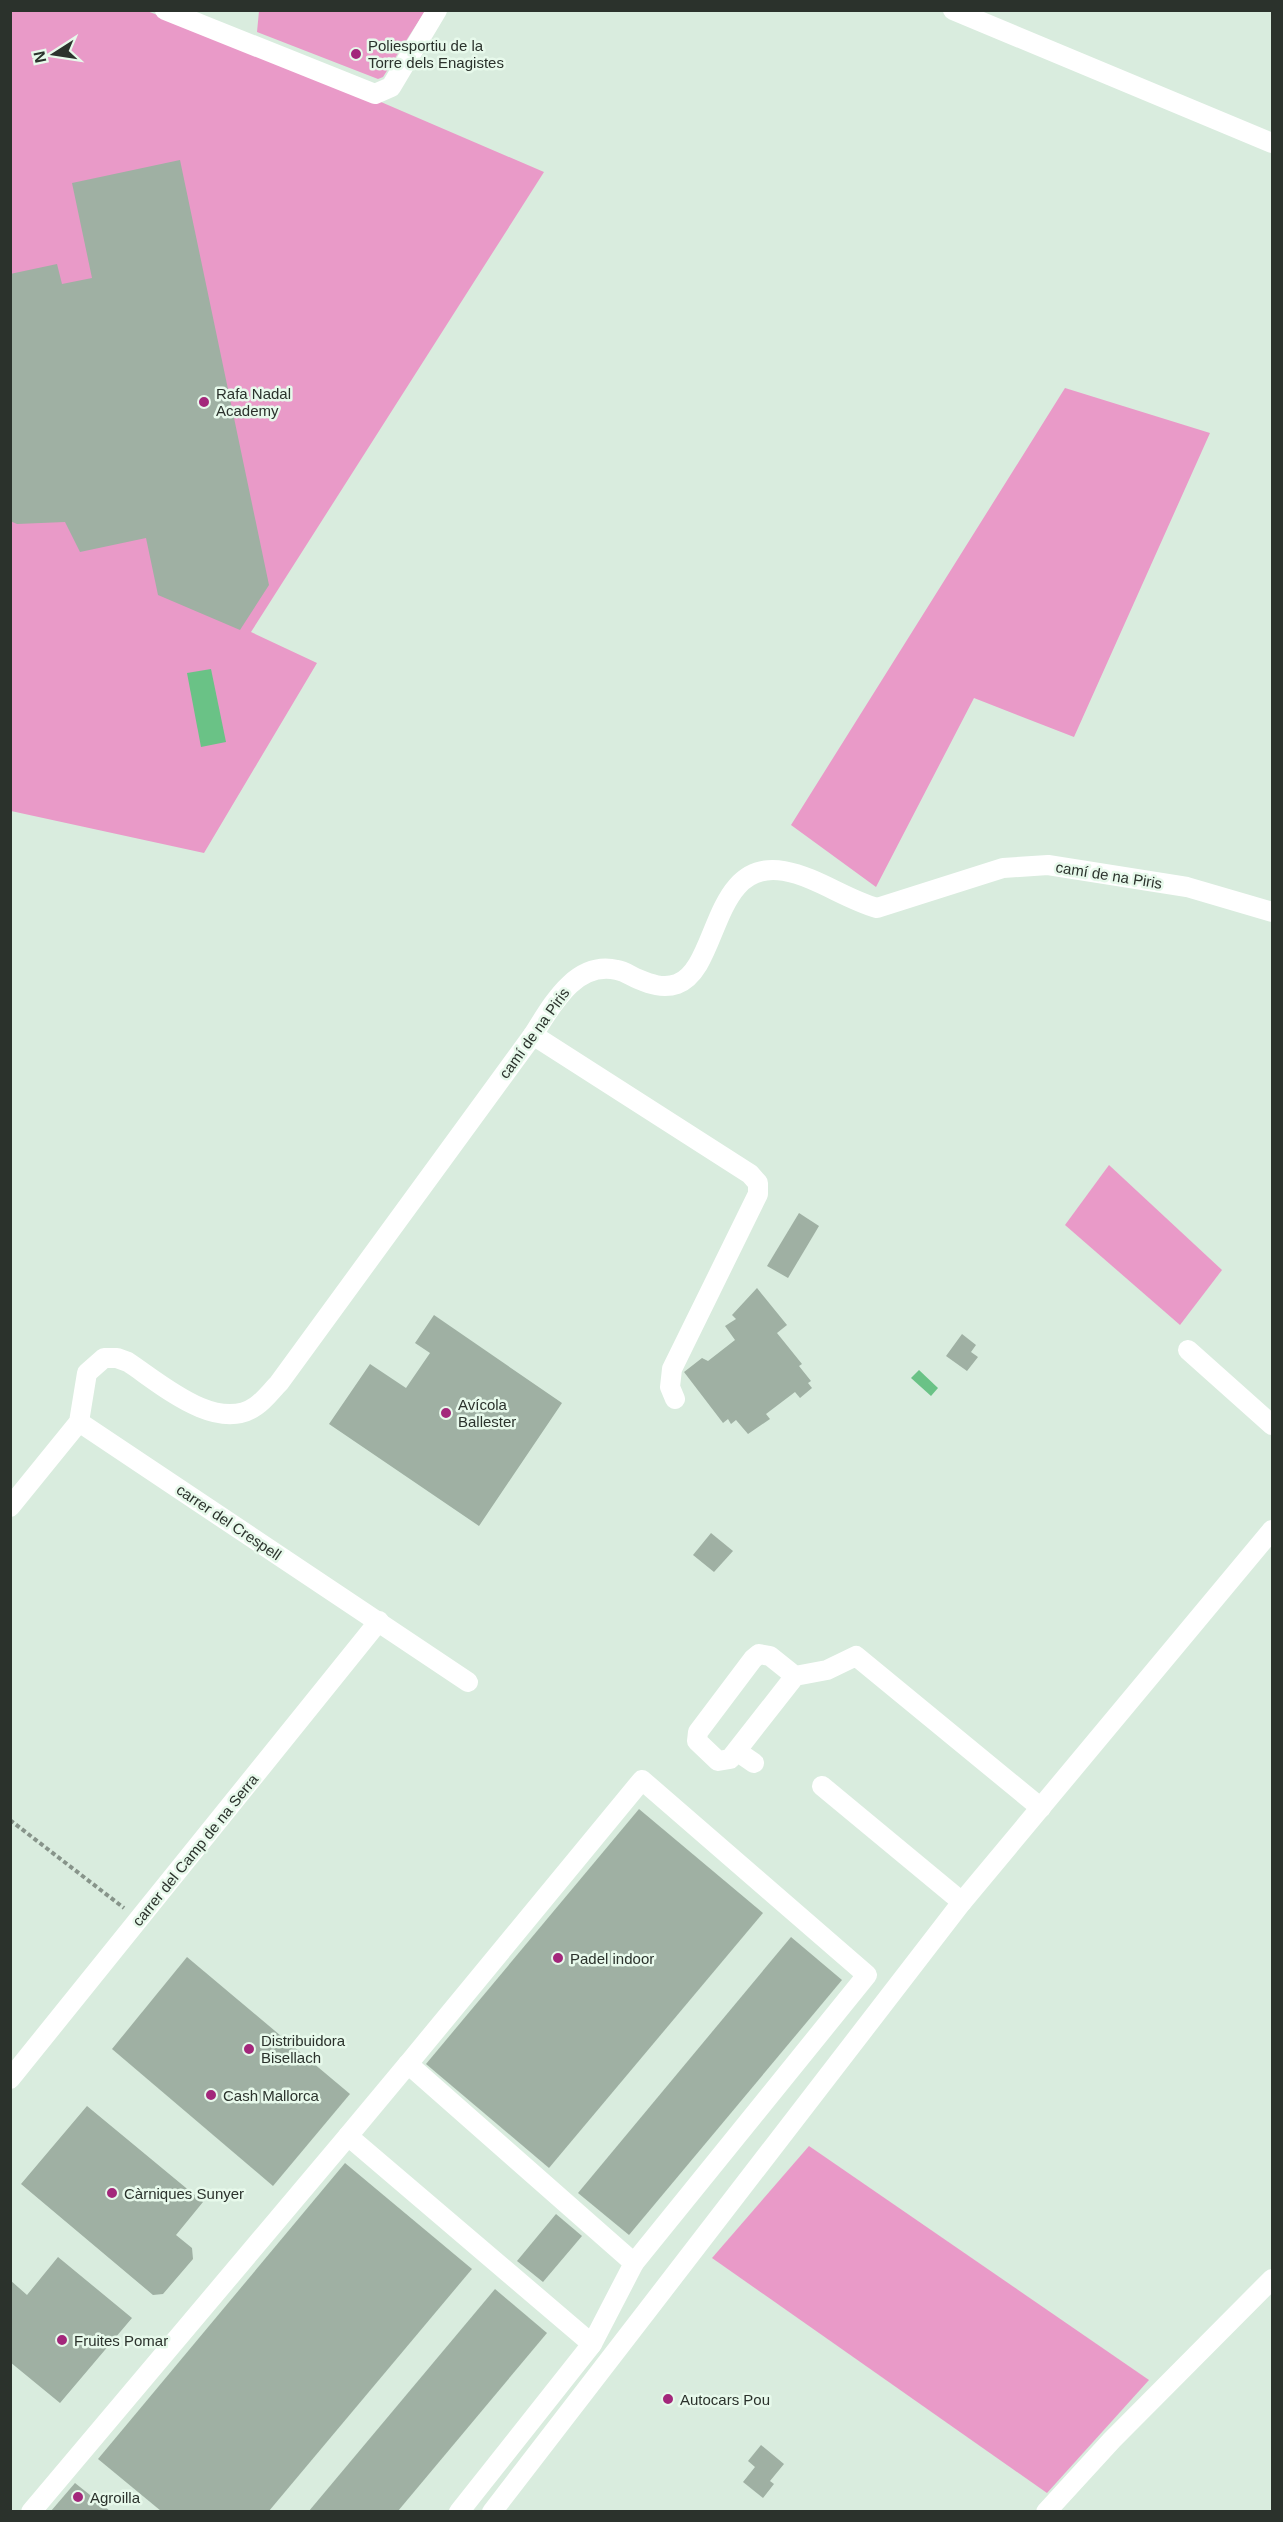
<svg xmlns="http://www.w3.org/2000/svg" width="1283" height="2522" viewBox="0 0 1283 2522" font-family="Arial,sans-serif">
<rect width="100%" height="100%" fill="#d9ecde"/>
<g fill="#e99ac8">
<polygon points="11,11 147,11 374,99 544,172 251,632 317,663 204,853 11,811"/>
<polygon points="259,11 259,10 425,11 383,77 378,79 257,32"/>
<polygon points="1065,388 1210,433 1074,737 974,698 876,887 791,825"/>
<polygon points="1109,1165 1222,1270 1180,1325 1065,1225"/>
<polygon points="809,2146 1149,2380 1047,2493 712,2258"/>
</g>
<g fill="#6ac286">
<polygon points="211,669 226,742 201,747 187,673"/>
<polygon points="919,1370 938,1388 931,1396 911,1378"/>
</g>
<g fill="#9fb0a3">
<polygon points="180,160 269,585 240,630 158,595 146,538 80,552 65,522 17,524 10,521 10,274 57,264 62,284 92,278 72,183"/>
<polygon points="799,1213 819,1226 788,1278 767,1266"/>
<polygon points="757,1288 787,1325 777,1333 802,1364 799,1366 811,1381 808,1383 812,1388 800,1398 795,1392 766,1414 770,1419 748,1434 736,1420 731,1424 728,1419 723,1423 684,1372 702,1358 708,1361 735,1340 725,1326 736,1319 732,1315"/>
<polygon points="434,1315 562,1403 479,1526 329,1424 370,1364 406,1388 430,1353 415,1343"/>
<polygon points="962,1334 976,1345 971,1352 978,1357 967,1371 946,1356"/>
<polygon points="711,1533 733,1551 714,1572 693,1555"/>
<polygon points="639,1809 763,1913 549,2168 426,2064"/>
<polygon points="791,1937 842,1980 629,2235 578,2193"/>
<polygon points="187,1957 350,2094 273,2186 112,2049"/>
<polygon points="87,2106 203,2202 176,2235 192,2248 193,2259 163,2294 153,2295 21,2184"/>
<polygon points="345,2163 472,2269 269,2511 161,2511 98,2459"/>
<polygon points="556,2214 582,2236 543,2282 517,2261"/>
<polygon points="58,2257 132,2318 60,2403 10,2362 10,2280 27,2295"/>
<polygon points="495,2289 547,2333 398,2511 309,2511"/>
<polygon points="761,2445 784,2464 770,2481 774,2484 763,2498 743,2482 755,2467 748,2461"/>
<polygon points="75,2483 110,2511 51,2511"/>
</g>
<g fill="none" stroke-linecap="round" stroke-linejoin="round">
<polyline stroke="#87948a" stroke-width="4" stroke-dasharray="4.5 3" stroke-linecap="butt" points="10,1820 124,1908"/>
<g stroke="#fff" stroke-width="20">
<polyline points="165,10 375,94 391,87 437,10"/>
<polyline points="953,10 1272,143"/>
<polyline points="533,1035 750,1174 758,1183 758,1194 672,1369 670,1387 675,1399"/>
<polyline points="1188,1350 1272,1425"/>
<polyline points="79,1422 468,1682"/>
<path d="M10 1507 79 1422 87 1373 104 1358H117L128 1362C160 1383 217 1434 256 1406 265 1400 272 1390 279 1383L533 1035C551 1007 575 960 617 970 624 971 631 976 638 979 650 984 663 989 677 984 720 968 711 858 784 871 817 877 845 899 877 908L1003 868 1048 865 1187 887 1272 912"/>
<polyline points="795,1676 730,1759 718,1761 697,1741 698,1732 753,1659 759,1654 770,1656 795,1676 827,1670 856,1656 1041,1808"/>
<polyline points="738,1752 754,1763"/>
<polyline points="822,1786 962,1902"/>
<polyline points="408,2064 642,1780 867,1975 634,2263"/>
<polyline points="10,2079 379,1621"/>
<polyline points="348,2136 408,2064 634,2263 592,2344"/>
<polyline points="31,2512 348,2136 592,2344 459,2512"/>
<polyline points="492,2512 962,1902 1272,1530"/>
<polyline points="1046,2512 1112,2440 1272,2279"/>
</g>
</g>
<g fill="#a3277b" stroke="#e7f9eb" stroke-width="2">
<circle cx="356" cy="54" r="6"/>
<circle cx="204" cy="402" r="6"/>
<circle cx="446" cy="1413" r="6"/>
<circle cx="558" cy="1958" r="6"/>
<circle cx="249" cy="2049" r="6"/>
<circle cx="211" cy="2095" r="6"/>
<circle cx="112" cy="2193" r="6"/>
<circle cx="62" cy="2340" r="6"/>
<circle cx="668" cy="2399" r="6"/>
<circle cx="78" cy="2497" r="6"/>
</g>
<g text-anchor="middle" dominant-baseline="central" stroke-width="5" stroke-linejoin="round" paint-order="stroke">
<g font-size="15" fill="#2b322c" stroke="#e7f9eb" text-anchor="start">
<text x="368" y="45">Poliesportiu de la<tspan x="368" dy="17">Torre dels Enagistes</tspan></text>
<text x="216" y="393">Rafa Nadal<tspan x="216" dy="17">Academy</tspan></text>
<text x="458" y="1404">Avícola<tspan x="458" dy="17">Ballester</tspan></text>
<text x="570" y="1958">Padel indoor</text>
<text x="261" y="2040">Distribuidora<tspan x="261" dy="17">Bisellach</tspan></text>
<text x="223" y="2095">Cash Mallorca</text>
<text x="124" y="2193">Càrniques Sunyer</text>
<text x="74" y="2340">Fruites Pomar</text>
<text x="680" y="2399">Autocars Pou</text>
<text x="90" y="2497">Agroilla</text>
</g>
<g font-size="15" fill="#2b322c" stroke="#e7f9eb">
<text transform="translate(1109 875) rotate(9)">camí de na Piris</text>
<text transform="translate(534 1033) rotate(-54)">camí de na Piris</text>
<text transform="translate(229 1522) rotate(34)">carrer del Crespell</text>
<text transform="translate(195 1850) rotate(-51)">carrer del Camp de na Serra</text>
</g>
</g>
<rect width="1283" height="2522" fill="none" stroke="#2b322c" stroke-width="24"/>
<g transform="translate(54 54) rotate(258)" stroke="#e7f9eb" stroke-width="4.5" paint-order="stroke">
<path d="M0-4.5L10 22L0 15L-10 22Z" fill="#2b322c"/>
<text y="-9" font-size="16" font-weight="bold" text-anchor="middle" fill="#2b322c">N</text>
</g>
</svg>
